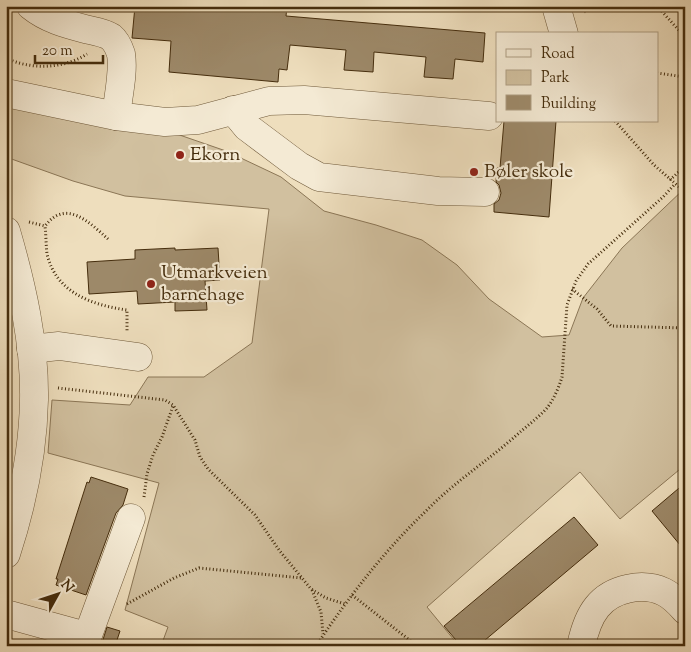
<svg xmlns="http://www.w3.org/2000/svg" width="691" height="652" viewBox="0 0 691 652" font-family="'Sorts Mill Goudy',serif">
<rect width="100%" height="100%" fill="#eedebd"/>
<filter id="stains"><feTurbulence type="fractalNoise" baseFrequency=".004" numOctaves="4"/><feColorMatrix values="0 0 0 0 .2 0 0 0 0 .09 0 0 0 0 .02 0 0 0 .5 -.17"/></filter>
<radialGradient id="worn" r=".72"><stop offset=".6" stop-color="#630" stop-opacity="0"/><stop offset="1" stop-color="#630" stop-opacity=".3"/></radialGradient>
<polygon fill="#d1c09f" stroke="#8b7656" points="6,102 168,131 226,151 281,177 324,211 376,225 422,240 457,265 489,299 542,337 569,335 583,298 622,248 685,188 685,465 620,519 580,472 427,607 459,646 161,646 168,627 125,610 159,483 48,453 52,400 130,405 148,377 204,377 252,343 269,209 125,196 73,181 6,157"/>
<g fill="#9d8969" stroke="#452d0d">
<polygon points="135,6 287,6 286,16 485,33 483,62 455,59 453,79 424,77 426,57 374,52 373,72 344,70 346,50 290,45 287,70 279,69 278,82 169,72 171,41 132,38"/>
<polygon points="504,121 556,121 549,217 494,212 494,204 499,200 501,193 499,185 496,182 497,168 500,168"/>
<polygon points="175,248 175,250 218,248 220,280 205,281 207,310 175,311 175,302 138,304 137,291 89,294 87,262 135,259 135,250"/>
<polygon points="91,477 128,489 123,505 116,513 86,595 56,585 58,579 56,579 87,482 89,483"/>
<polygon points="685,483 685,551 652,511"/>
<polygon points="574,517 598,545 478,646 461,646 444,626"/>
<polygon points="107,627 120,631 115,646 101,646"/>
</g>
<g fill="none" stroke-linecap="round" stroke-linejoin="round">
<defs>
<g id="minor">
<path d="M31 6C47 19 66 24 85 29 93 31 103 32 111 37 116 41 119 48 121 54 124 72 118 97 116 116"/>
<polyline points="556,6 564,34"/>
<polyline points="6,93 116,116 165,122 198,120 269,101 304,100 489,116"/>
<polyline points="233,110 247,127 299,166 319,177 438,191 485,192"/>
<path d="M6 231C22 286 35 343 34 400 33 452 22 505 6 554"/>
<polyline points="31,349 59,346 138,357"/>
<polyline points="6,614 86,636"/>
<polyline points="84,646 131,518"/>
<path d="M581 646C584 632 588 618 597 607 612 588 643 582 664 592 672 596 679 603 685 610"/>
</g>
</defs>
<use href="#minor" stroke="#6f5939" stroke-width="29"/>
<g stroke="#452d0d" stroke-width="3" stroke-dasharray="1 2.5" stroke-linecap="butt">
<polyline points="657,6 685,37"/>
<polyline points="584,12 591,6"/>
<path d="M6 58C30 70 64 69 87 54"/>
<polyline points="657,73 685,77"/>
<polyline points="615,121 654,165 685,192"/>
<polyline points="670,180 685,166"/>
<polyline points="29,222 45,226"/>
<path d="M108 239C90 223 66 198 45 226 46 235 46 245 47 254 56 293 92 305 127 310V332"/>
<polyline points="572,289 597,309 611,326 685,328"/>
<polyline points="58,388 165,400 173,405 195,440 200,457 208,469 255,515 279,550 311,589 326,598 345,604"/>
<polyline points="144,497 147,474 153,455 162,437 173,406"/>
<polyline points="312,590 321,612 323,634"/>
<polyline points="352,595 417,646"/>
<polyline points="127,604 174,578 199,568 302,578"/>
<path d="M316 646C348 598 384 551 426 511 454 482 489 460 519 433 528 425 539 417 547 408 554 399 559 387 562 377L567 305 576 281 588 264 663 197 675 184"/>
<polyline points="489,646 493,643 495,646"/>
</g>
<use href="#minor" stroke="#f4ead4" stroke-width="28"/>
</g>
<g fill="#8f2418" stroke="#f4ead4" stroke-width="2">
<circle cx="180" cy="155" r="5"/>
<circle cx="474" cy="172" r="5"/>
<circle cx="151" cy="284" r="5"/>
</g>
<g text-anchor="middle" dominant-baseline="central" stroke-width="4.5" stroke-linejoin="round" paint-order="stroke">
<g font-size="19" fill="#452d0d" stroke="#f4ead4" text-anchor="start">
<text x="190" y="155">Ekorn</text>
<text x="484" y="172">Bøler skole</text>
<text x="161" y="273">Utmarkveien<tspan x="161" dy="22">barnehage</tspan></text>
</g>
</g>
<rect width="691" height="652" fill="none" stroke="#eedebd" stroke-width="25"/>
<rect x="8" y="8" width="676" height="637" fill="none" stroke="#452d0d" stroke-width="2.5"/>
<rect x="12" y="12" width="666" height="627" fill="none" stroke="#452d0d"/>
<rect x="496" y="32" width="162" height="90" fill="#f4ead4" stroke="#ae9e84"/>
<rect x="506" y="49" width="25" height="8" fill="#f4ead4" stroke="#ae9e84"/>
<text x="541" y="58" font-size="15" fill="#452d0d">Road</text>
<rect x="506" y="70" width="25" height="15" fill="#d1c09f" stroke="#ae9e84"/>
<text x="541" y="82" font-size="15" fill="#452d0d">Park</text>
<rect x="506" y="95" width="25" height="15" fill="#9d8969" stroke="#ae9e84"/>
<text x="541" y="108" font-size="15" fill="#452d0d">Building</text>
<g transform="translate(58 594) rotate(50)" stroke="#f4ead4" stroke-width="4" paint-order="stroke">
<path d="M0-4L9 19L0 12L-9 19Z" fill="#452d0d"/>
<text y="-8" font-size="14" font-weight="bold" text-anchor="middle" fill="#452d0d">N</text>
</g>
<path d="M35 55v8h68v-8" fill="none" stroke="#452d0d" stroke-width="2.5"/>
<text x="42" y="55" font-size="15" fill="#452d0d" stroke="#f4ead4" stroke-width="4" paint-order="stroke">20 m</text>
<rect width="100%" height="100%" filter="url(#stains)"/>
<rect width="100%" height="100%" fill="url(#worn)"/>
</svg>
